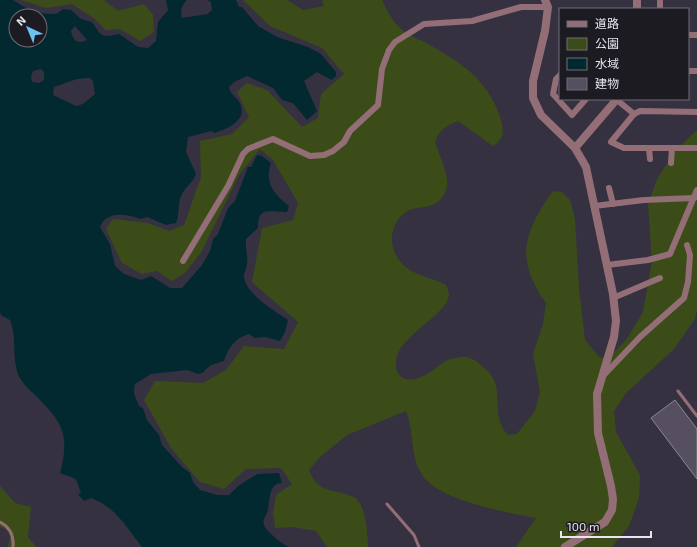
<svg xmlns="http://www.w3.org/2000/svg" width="697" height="547" viewBox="0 0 697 547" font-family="'Exo 2','Noto Sans JP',sans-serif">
<rect width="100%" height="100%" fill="#363141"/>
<g fill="#3c4c19">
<polygon points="21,0 104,0 118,11 144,4 153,15 154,32 140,41 120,29 106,30 95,19 72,4 46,8"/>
<path d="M243 0H287L303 10 324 6 322 0H382C388 12 393 24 405 32 411 36 418 39 424 42 459 61 487 78 500 117 504 130 505 138 493 146L458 121C447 125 439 130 435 142 438 153 449 174 447 186 446 192 442 200 436 203 428 209 415 206 407 211 386 225 388 254 407 268 419 277 434 278 446 285 447 288 449 292 449 294 449 313 403 334 397 356 395 362 395 371 400 376 415 388 434 368 446 361 450 359 462 356 467 357 472 358 479 363 482 366 485 369 489 371 491 375 504 393 490 416 508 435L517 434 535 411 540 392 533 354 543 324 546 303C515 259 523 233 553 191L562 192 570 200 575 219 579 289 585 340 600 358 611 355 626 340 643 312 652 261 648 204 657 179 676 150 697 130V310L695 319 674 349 626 393 614 411 616 432 640 475 639 498 629 526 612 547H516L536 518C507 512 436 501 421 473 410 455 414 430 406 411L347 435 319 458 309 470C318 491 325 488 345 494 347 495 351 496 354 497 367 506 367 533 368 547H327L316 531 293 527 275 528 273 512 276 495 292 484 281 468 246 469 224 489 200 482 171 448 144 400 155 381 203 383 226 370 244 346 284 349 298 322 252 282 262 228 293 220 298 203 273 160 260 149 239 175 202 251 185 273 172 281 157 271 142 274 122 263 106 229 113 219 148 223 169 231 184 225 201 177 200 141 232 134 249 117 237 92 247 83 267 90 302 127 318 118 321 94 344 74 322 48 270 26Z"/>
<polygon points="0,486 15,503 31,507 28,537 36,547 8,547 10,536 6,529 0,527"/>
</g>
<path fill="#022830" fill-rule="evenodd" d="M0 0H13L34 13 56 14 63 9 71 10 81 19 92 22C102 37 101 38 119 34L138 47 148 48 156 41 158 22 168 10 166 0H187C182 4 180 12 182 18L208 14 210 11 212 12 211 2 207 0H236L239 7H242L258 26 277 37 308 47 321 54 336 72V76L332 80 317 72 304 81 317 111 307 120 293 103 282 100 273 88 247 76 234 82 229 87C230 95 239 98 241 106 246 122 226 129 215 133L211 131 188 137 186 152 196 174C193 182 187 186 183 192 177 201 180 214 176 223L166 225 147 217 141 219C127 214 107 210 100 227L110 244 115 266 124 274 141 280 151 276 170 288H182L202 265 210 251 213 239 218 234 228 208 235 201 248 167H251L257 155 262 156 271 163C264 183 274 194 289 206L287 212C271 212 257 205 258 228L246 239C245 247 248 256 247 264 247 268 244 272 244 276 244 293 276 312 288 320L285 332 280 341 265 337 255 338 249 334C235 338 228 348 224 361L211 365 202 373 198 374 187 370 151 374 135 384C132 393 136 399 140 407L143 408 147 420 159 435 162 445 182 467 190 473 193 482 200 490 217 495H229L238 486 257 474 279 473 282 483C268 483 270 501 268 510 267 515 262 519 264 525 266 531 283 545 289 547H142C126 527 116 507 91 498L84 501 78 494 81 493 76 479 60 473C71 432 61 421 33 393 26 387 19 379 17 371 12 353 17 337 10 320L1 315 0 312ZM16 16H40V40H16ZM75 26 87 40C77 45 73 40 71 31ZM41 69 44 72V80L39 83 32 82 31 77 33 71ZM90 78 93 81 95 94 83 104 76 106 53 95 54 87C69 82 74 78 90 78Z"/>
<polygon fill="#554f60" stroke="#8c8699" points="675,400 697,429 697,479 651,418"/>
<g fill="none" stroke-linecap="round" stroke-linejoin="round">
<g stroke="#946e76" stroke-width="3">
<polyline points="678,391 697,416"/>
<polyline points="387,504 414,535 419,547"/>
<path d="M0 522C10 527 14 536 13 547"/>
</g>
<g stroke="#946e76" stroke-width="6">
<polyline points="660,9 660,0"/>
<polyline points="688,35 697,35"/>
<polyline points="688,71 697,71"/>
<polyline points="560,75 556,79 553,94 572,115 586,99"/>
<polyline points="617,100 634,114"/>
<polyline points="697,112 640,111 634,114 611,142 624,148 697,148"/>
<polyline points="649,148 650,159"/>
<polyline points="671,163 672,148"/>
<polyline points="609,188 613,204"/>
<polyline points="594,206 644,200 694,198"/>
<polyline points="183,261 228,186 243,154 248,149 273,139 310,156 324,155 333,151 344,142 350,131 378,105 382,69 389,50 395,42 424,24 472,21 521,7 548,7"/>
<polyline points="607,265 648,260 670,254 697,190"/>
<polyline points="613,298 660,278"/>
<polyline points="603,376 640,337 684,298 688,282 690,255 687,245"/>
</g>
<g stroke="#946e76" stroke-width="8">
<polyline points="545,0 548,7 545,31 533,81 533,98 541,115 575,148 586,167 613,294 616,321 614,337 597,394 598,433 611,486 613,499 612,510 605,522 565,547"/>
<polyline points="637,9 637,0"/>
<polyline points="575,148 617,99"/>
</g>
</g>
<rect x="559" y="8" width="130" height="92" fill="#1d1b22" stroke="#6e6c74"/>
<rect x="567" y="21" width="20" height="6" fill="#946e76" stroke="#6e6c74"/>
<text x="595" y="28" font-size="12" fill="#e8e5ef">道路</text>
<rect x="567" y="38" width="20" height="12" fill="#3c4c19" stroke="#6e6c74"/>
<text x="595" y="48" font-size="12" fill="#e8e5ef">公園</text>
<rect x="567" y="58" width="20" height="12" fill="#022830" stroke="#6e6c74"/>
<text x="595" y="68" font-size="12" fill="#e8e5ef">水域</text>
<rect x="567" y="78" width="20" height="12" fill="#554f60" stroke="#6e6c74"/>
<text x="595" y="88" font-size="12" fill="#e8e5ef">建物</text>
<g transform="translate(28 28) rotate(316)"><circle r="19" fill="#1d1b22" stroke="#6e6c74"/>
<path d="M0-3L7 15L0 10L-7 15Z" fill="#6dc2f3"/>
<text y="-6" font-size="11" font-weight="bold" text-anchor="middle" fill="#e8e5ef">N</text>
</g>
<path d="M561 531v6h90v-6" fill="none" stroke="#e8e5ef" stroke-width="2"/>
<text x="567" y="531" font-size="12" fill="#e8e5ef" stroke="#1d1b22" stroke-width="3" paint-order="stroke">100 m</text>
</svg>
